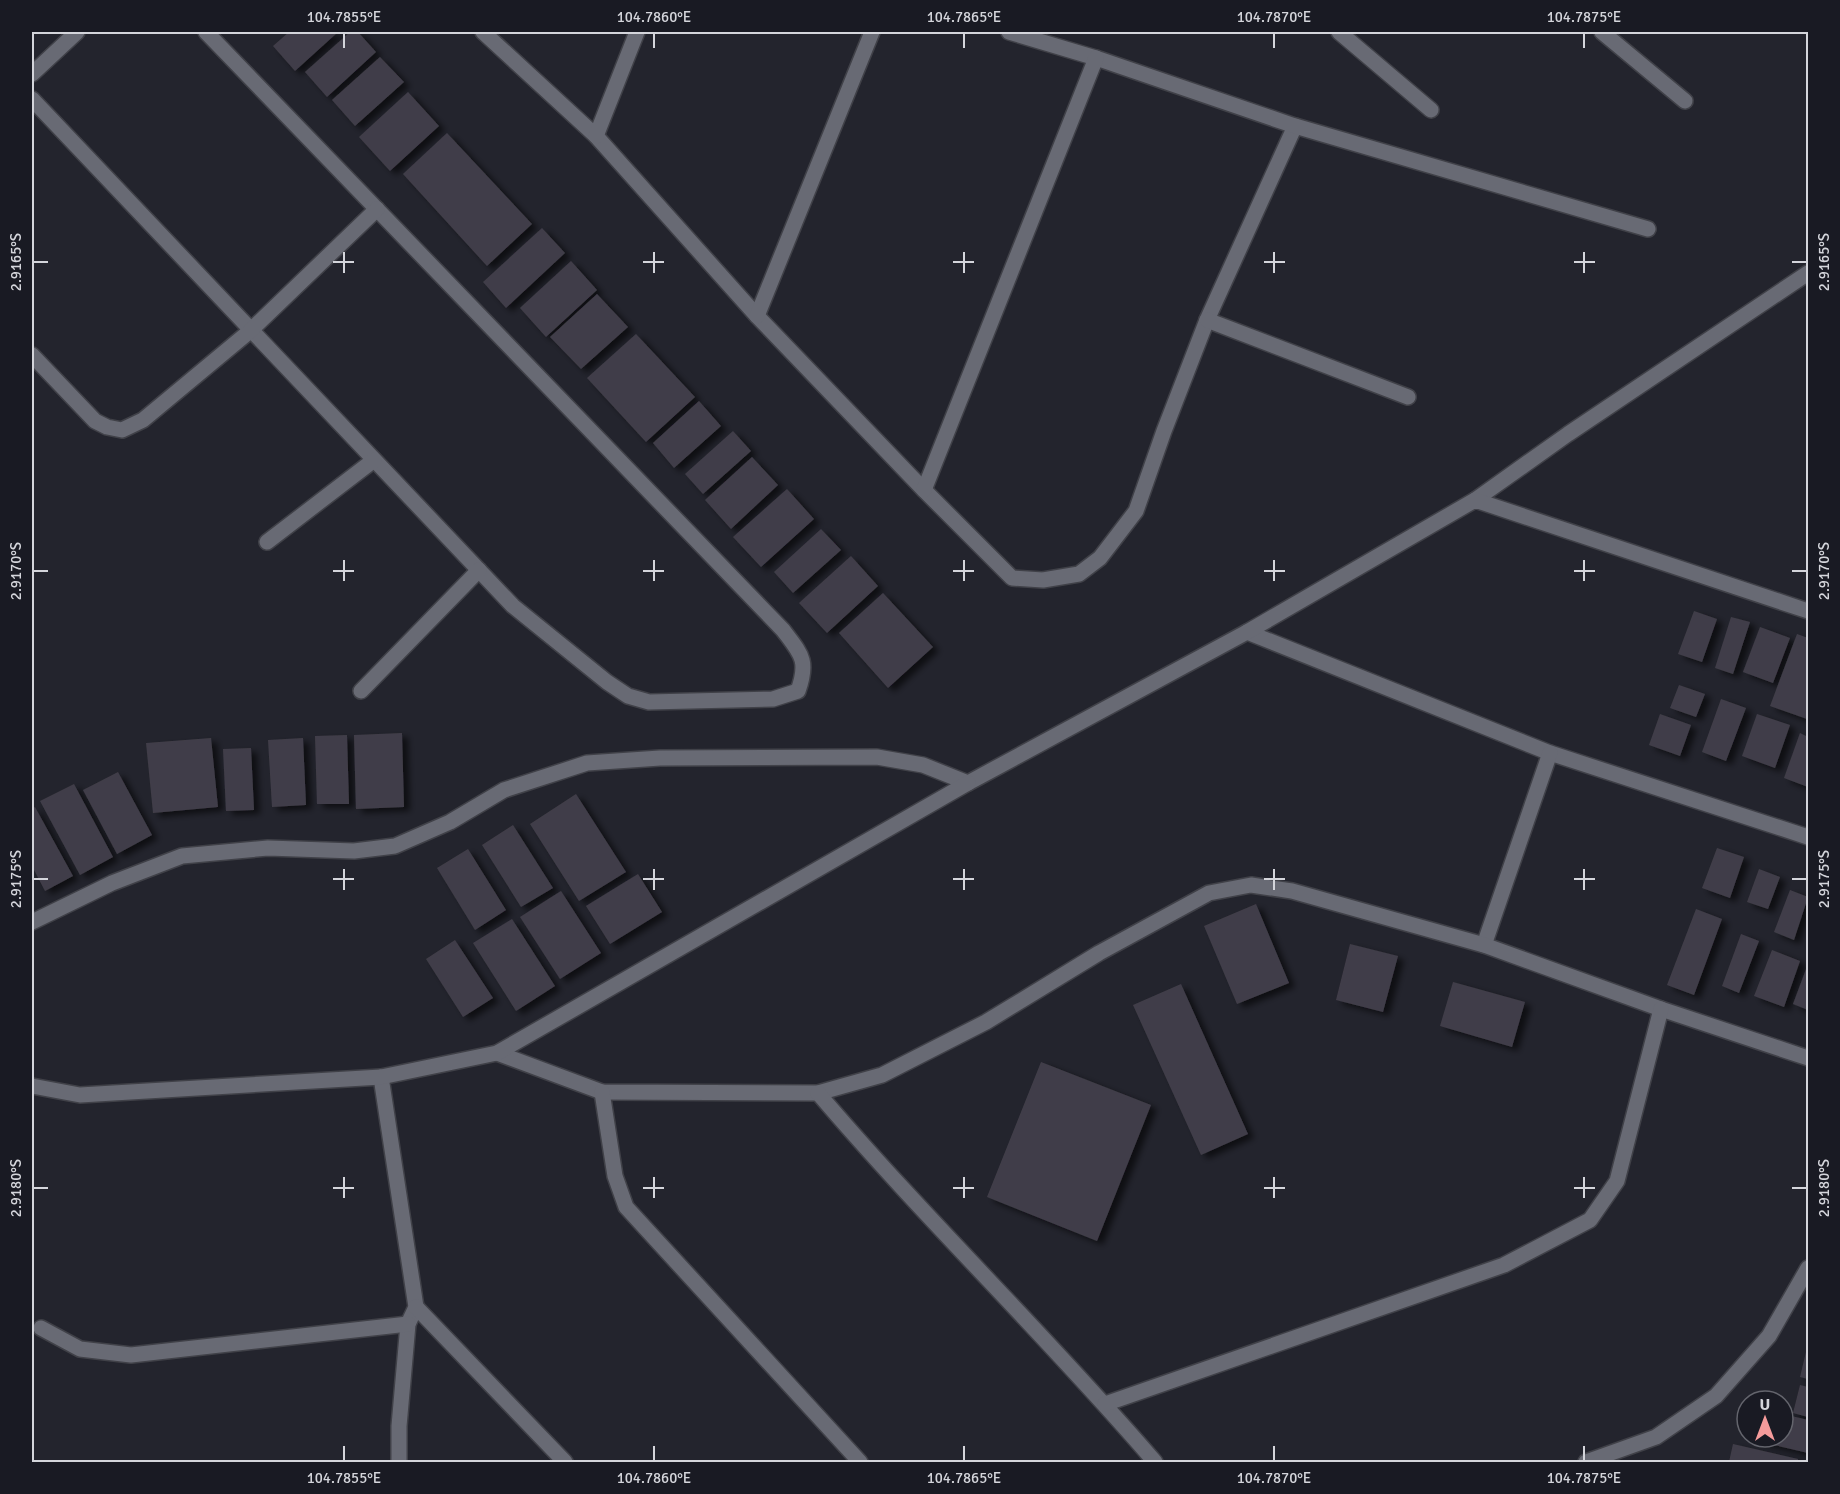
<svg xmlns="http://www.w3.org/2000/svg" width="1840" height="1494" viewBox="0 0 1840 1494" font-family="Signika,sans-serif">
<defs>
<filter id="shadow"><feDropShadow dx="6" dy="4" stdDeviation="3" flood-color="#0009"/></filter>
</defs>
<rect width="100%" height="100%" fill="#23242d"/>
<g fill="#413e48" filter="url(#shadow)">
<polygon points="289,32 338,32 295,71 273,46"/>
<polygon points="350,32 358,32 376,52 327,97 305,72"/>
<polygon points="380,57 404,82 355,126 332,100"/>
<polygon points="408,92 439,126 390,171 359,137"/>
<polygon points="447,133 532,224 487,266 403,174"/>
<polygon points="542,228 565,253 506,308 483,282"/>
<polygon points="571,261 597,290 546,337 520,308"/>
<polygon points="597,294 628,327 581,369 550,337"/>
<polygon points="636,334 695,397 646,442 587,378"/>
<polygon points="699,401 721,426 674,468 653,443"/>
<polygon points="733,431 751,451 703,494 685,474"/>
<polygon points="752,457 778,485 731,529 705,500"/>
<polygon points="787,489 814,519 761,567 733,537"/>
<polygon points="821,529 841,550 793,593 774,572"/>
<polygon points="851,556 878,586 827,633 799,603"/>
<polygon points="883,593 933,647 888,688 839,633"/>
<polygon points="1694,611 1717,619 1702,662 1678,654"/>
<polygon points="1731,617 1750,622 1733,674 1715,668"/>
<polygon points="1760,627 1790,638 1773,683 1743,672"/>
<polygon points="1797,634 1808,638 1808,715 1807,719 1770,706"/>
<polygon points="1679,685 1705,694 1696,717 1670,708"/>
<polygon points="1721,699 1746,708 1726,761 1702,752"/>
<polygon points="1660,714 1691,725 1680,756 1649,745"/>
<polygon points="1757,714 1790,725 1775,768 1742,756"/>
<polygon points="402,733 404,807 356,809 354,735"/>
<polygon points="1800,733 1808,737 1808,787 1784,778"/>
<polygon points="347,735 349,804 317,804 315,736"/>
<polygon points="211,738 218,807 153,813 146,743"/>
<polygon points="303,738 306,805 272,807 268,740"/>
<polygon points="251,748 254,810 226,811 223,749"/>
<polygon points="118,772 152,835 117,854 83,790"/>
<polygon points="74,784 113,857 80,875 40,801"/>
<polygon points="576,794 626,872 579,901 530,824"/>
<polygon points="35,807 73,876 45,891 32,866 32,809"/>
<polygon points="513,825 553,888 521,907 482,845"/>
<polygon points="1717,848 1744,857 1730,898 1702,888"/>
<polygon points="468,849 506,910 475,930 437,868"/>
<polygon points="1759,869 1780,877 1768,909 1747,902"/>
<polygon points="638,874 662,912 610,944 586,906"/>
<polygon points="1790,890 1808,897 1794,940 1774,932"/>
<polygon points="561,891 601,953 560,979 520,917"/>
<polygon points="1256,904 1289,983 1237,1004 1204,926"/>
<polygon points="1696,909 1722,919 1694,995 1667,985"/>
<polygon points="512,919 555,986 516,1011 473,943"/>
<polygon points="1741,934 1759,941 1739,993 1722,986"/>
<polygon points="455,940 493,998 463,1017 426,959"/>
<polygon points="1350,944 1398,956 1383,1012 1336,1000"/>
<polygon points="1772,950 1800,961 1784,1007 1754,996"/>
<polygon points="1808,964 1808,1010 1793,1004"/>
<polygon points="1453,982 1525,1002 1512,1047 1440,1026"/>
<polygon points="1181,984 1248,1134 1201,1155 1133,1005"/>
<polygon points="1041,1062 1151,1105 1097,1241 987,1197"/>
<polygon points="1806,1352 1808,1353 1808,1379 1800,1377"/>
<polygon points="1800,1385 1808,1387 1808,1417 1793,1413"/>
<polygon points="1783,1414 1808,1420 1808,1453 1757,1441 1758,1437 1783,1437"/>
<polygon points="1733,1444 1798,1459 1798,1462 1729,1462"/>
</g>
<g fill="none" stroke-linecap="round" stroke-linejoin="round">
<defs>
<g id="minor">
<polyline points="483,32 596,136 757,316 924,490 1012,578 1043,580 1079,574 1100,558 1136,511 1164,431 1207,320 1295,126"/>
<polyline points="1009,32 1096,58 1295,126 1648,229"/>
<polyline points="1339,32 1431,110"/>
<polyline points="1602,32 1685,101"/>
<polyline points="32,74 77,32"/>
<path d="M32 99 513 606 607 682 628 696 649 702 773 699 798 691C809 660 801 654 783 630L206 32"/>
<polyline points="596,136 637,32"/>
<polyline points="757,316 872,32"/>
<polyline points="1207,320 1408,397"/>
<polyline points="32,355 95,421 107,427 122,430 143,420 250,331 377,209"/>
<polyline points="924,490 1096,58"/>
<polyline points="1475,500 1568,434 1808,273"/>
<polyline points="267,542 374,460"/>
<polyline points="1247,632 1550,753 1808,837"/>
<polyline points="361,691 479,570"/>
<polyline points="32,922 112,883 182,856 268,848 354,851 395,846 450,822 504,790 587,763 660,758 877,757 923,765 968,783 1247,632 1475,500 1808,611"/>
<polyline points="1484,945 1550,753"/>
<polyline points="497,1053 602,1092 818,1093 882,1075 986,1022 1099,953 1209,893 1251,885 1292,891 1484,945 1661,1009 1808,1058"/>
<polyline points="381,1077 416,1307 408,1324 399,1426 399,1462"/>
<polyline points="32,1086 80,1095 381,1077 497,1053 968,783"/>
<polyline points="602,1092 615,1176 626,1207 860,1462"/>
<path d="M818 1093C926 1220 1047 1336 1155 1462"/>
<polyline points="416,1307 565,1462"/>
<polyline points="41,1328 80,1349 131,1355 408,1324"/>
<polyline points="1105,1404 1504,1265 1590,1220 1617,1181 1661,1009"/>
<polyline points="1586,1462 1656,1437 1716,1396 1769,1336 1808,1268"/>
</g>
</defs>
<use href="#minor" stroke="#404148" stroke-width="18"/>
<use href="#minor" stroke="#686a74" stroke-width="15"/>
</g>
<path fill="none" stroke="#d4d5db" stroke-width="2" d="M344 33V48M654 33V48M964 33V48M1274 33V48M1584 33V48M344 252V273M654 252V273M964 252V273M1274 252V273M1584 252V273M33 262H48M333 262H354M643 262H664M953 262H974M1264 262H1285M1574 262H1595M1792 262H1807M344 560V581M654 560V581M964 560V581M1274 560V581M1584 560V581M33 571H48M333 571H354M643 571H664M953 571H974M1264 571H1285M1574 571H1595M1792 571H1807M344 869V890M654 869V890M964 869V890M1274 869V890M1584 869V890M33 879H48M333 879H354M643 879H664M953 879H974M1264 879H1285M1574 879H1595M1792 879H1807M344 1177V1198M654 1177V1198M964 1177V1198M1274 1177V1198M1584 1177V1198M33 1188H48M333 1188H354M643 1188H664M953 1188H974M1264 1188H1285M1574 1188H1595M1792 1188H1807M344 1446V1461M654 1446V1461M964 1446V1461M1274 1446V1461M1584 1446V1461"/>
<rect width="1840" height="1494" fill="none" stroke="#191a23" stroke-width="66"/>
<g transform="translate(1765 1419)"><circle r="28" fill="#191a23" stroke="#64656d" stroke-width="1.5"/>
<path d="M0-4.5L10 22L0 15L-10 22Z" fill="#f59b9b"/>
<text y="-9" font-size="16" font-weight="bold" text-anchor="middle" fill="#d4d5db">U</text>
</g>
<rect x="33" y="33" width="1774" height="1428" fill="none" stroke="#d4d5db" stroke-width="2"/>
<g font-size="15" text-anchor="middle" fill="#d4d5db">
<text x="344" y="22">104.7855°E</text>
<text x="654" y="22">104.7860°E</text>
<text x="964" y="22">104.7865°E</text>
<text x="1274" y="22">104.7870°E</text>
<text x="1584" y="22">104.7875°E</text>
<text transform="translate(16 262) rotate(-90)" y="5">2.9165°S</text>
<text transform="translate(1824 262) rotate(-90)" y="5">2.9165°S</text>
<text transform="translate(16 571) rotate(-90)" y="5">2.9170°S</text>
<text transform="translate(1824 571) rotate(-90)" y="5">2.9170°S</text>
<text transform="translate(16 879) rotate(-90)" y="5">2.9175°S</text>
<text transform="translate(1824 879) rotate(-90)" y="5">2.9175°S</text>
<text transform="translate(16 1188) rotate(-90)" y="5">2.9180°S</text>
<text transform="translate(1824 1188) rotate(-90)" y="5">2.9180°S</text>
<text x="344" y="1483">104.7855°E</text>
<text x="654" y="1483">104.7860°E</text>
<text x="964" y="1483">104.7865°E</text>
<text x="1274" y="1483">104.7870°E</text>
<text x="1584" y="1483">104.7875°E</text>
</g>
</svg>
